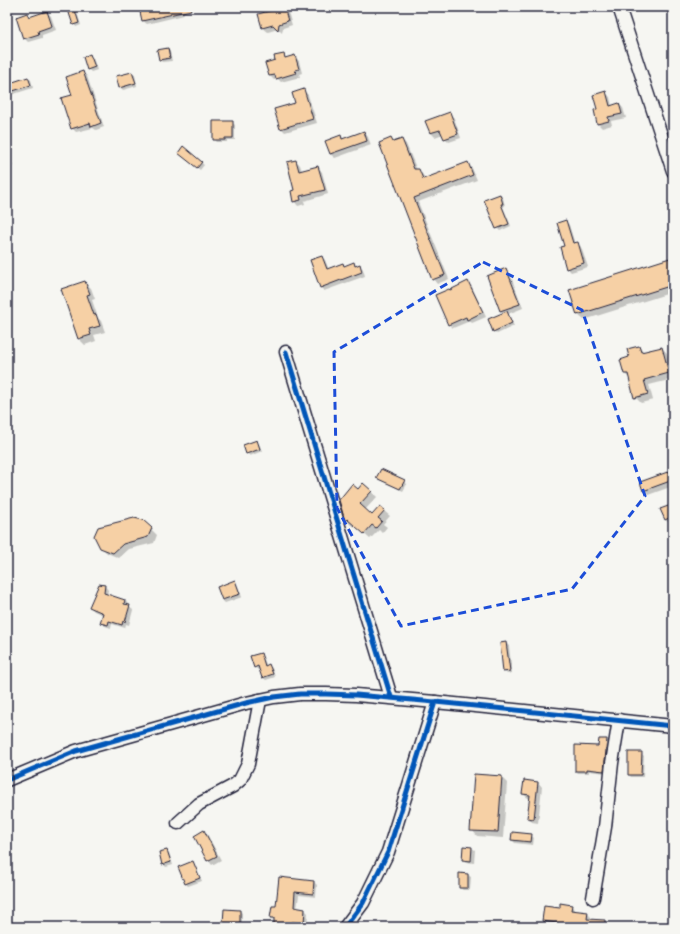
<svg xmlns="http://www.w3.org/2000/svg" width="680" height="934" viewBox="0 0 680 934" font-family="Mynerve,sans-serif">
<rect width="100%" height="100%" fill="#f6f6f2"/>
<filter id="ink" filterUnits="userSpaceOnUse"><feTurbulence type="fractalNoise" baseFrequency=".025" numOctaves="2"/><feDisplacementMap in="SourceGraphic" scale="8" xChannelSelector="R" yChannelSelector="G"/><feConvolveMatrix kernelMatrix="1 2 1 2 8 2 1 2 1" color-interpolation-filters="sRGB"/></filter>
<g filter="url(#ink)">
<g fill="#0003">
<polygon points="68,7 75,7 81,25 76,27 74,24"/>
<polygon points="140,7 182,7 184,15 147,24 143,21"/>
<polygon points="284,8 288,12 292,25 283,28 282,33 278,29 268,32 263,28 260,15"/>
<polygon points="47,12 51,16 56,30 42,35 42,38 28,42 24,38 27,14 30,17"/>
<polygon points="168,49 170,52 172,61 162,62 160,60"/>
<polygon points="90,55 93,58 97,70 91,72 88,69"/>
<polygon points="283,55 287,59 295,57 299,61 302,73 299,74 300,77 281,82 278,79 274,80 270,76 267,64 277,61"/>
<polygon points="82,72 87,76 104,127 96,130 93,128 76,132 72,128 73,95"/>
<polygon points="132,73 135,75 137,86 123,90 120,87"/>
<polygon points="28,78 31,80 33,88 7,96 7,85"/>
<polygon points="304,91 308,95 317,123 285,132 281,128"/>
<polygon points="606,93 610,97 612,106 619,104 623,108 626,118 611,121 612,125 602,128 598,124 595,110 598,109"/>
<polygon points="449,113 454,118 461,138 449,142 445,138 443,134 435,137 431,133 427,121"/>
<polygon points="232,122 235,125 235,140 227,140 227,142 217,142 214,139"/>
<polygon points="364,132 368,137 371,145 335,158 330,154 341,136 344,139"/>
<polygon points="391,139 394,143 402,140 406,144 417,170 423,175 425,179 467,163 472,168 477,180 418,202 449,279 437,284 433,279"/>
<polygon points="183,148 204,165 200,170 182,155"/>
<polygon points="7,149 13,166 7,168"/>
<polygon points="296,161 300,165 302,171 318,167 322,172 328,194 304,201 305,204 298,206 294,201"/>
<polygon points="500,196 503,198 505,206 503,207 511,226 500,231 497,228"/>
<polygon points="566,221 569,225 575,244 577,243 581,247 588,267 571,272 567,268 565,247"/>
<polygon points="322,257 325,260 329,270 343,265 345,267 353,264 356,266 359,265 363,269 365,276 324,291 321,288"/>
<polygon points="673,258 673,292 584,320 578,315 570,291"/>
<polygon points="506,269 510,274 523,308 508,314 514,326 497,334 494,331 504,314 501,311 488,276"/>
<polygon points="85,283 91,288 95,299 92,300 98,318 101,321 105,332 94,335 96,341 85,345 79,339 62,290"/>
<polygon points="468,283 472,287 486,317 472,323 470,321 453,328 449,324 450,291"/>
<polygon points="639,347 645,352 662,348 667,353 673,373 673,379 649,385 653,400 641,403 635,397 630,379 625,374 630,358"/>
<polygon points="256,441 259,444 262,451 250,456 247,453"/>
<polygon points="673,471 673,486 648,495 644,491"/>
<polygon points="377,478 404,481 407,484 403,491 380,480"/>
<polygon points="358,490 371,491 377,497 365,510 372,516 384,511 390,516 383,524 387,527 382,533 379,530 370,539 353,524 352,526 346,520 340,500"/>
<polygon points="671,506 673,508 673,520 668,522 665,519"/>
<polygon points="143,521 157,535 154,543 129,549 119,558 107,553 101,547"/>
<polygon points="235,581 237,584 242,597 225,603 222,600 218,587"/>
<polygon points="100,585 105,586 108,590 107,595 125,600 128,604 128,606 133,610 129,625 126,624 125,628 112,624 111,628 105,626 101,623 103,615 94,611 90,607"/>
<polygon points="506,643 509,646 512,673 507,674 504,671"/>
<polygon points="260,654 263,657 267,667 269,666 272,668 275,677 266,680 263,678 260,669 258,670 255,667"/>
<polygon points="600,740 607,740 609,743 606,773 589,771 589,773 578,773 576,771 599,747"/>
<polygon points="641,753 644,756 643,777 631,777 629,775"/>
<polygon points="501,777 507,783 503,838 477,836 472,830"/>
<polygon points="538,782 542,787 538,823 532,822 528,818 530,798 528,798 523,794"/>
<polygon points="204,832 208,836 221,860 212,865 208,860"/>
<polygon points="531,835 534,838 533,845 515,843 512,840"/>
<polygon points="472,848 475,850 474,863 466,862 463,860"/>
<polygon points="167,851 169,853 173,865 166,867 163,864"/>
<polygon points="193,862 195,865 202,881 188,886 186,884"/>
<polygon points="468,875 471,877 470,890 463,890 460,888"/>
<polygon points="280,878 314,882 317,885 316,897 299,895 297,909 305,910 308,913 307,926 295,925 295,927 274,927 275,921 271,918 277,908"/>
<polygon points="571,906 575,909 575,912 587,913 591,917 591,920 605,921 609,925 609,927 557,927 547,925 543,921 561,909"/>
<polygon points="240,911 242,913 242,926 227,926 224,923"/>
</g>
<g fill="#f6d0a5" stroke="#22223b">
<polygon points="67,7 74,7 79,23 73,25"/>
<polygon points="139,7 190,7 191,10 142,21"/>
<polygon points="284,7 288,21 279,24 278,30 273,25 262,28 258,14"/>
<polygon points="47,11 52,26 38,31 39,34 23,39 16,17 27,13 29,17"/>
<polygon points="168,48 170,58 159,60 157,50"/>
<polygon points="90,54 95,67 87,70 83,57"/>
<polygon points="284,54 285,58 295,55 299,69 295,70 296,73 276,79 275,75 269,76 265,63 275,60 274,56"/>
<polygon points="83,71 101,123 91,127 90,123 71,129 61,98 72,95 66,77"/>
<polygon points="132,72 136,83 119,88 116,76"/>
<polygon points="28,77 31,85 7,93 7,84"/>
<polygon points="304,89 313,119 280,129 274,109 295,103 292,93"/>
<polygon points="606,91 610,106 619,103 622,114 608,117 609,121 597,124 594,110 597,109 593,95"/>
<polygon points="450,112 458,134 444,139 440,130 430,133 425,121"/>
<polygon points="213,121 233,121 233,138 225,138 225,140 213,140"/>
<polygon points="364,131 367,141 330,154 325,141 341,135 342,139"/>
<polygon points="391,138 393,142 402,139 414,169 419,169 423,179 468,162 473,175 414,198 445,275 432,280 379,143"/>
<polygon points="183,146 202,162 197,168 178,153"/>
<polygon points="296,160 299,171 318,166 325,190 300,196 301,200 293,202 291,191 294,190 287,162"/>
<polygon points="500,194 503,204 501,204 509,224 496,229 484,200"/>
<polygon points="566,220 573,243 578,242 584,263 566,269 560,247 564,246 557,223"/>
<polygon points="322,256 327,269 343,263 344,266 354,262 355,266 360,264 362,272 320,288 310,260"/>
<polygon points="673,257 673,285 577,315 569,290"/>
<polygon points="506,268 520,304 500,311 487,276"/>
<polygon points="85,281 90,294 87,295 94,315 96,314 100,326 89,329 91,335 78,339 61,289"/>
<polygon points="468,281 483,312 467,320 466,317 448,325 435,295 449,289 450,290"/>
<polygon points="507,311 512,323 493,332 488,319"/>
<polygon points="639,346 641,352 662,347 669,373 644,380 648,394 634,398 628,374 624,374 620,360 629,357 627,349"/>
<polygon points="257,440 260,449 246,454 243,445"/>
<polygon points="381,469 405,480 400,489 376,478"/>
<polygon points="673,470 673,480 643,491 640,482"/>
<polygon points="363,483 372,491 360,504 372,515 380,506 385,510 378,518 382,521 376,528 372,525 364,534 347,519 345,521 339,500 352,484 358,489"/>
<polygon points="671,505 673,509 673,516 665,520 660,509"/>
<polygon points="134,518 143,520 152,528 148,537 123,544 113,553 100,548 94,536 98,527"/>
<polygon points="235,580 240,594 222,600 217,587"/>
<polygon points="99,584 105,585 104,593 125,600 124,604 130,605 125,622 123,621 122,625 109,621 108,625 100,623 103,613 89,607"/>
<polygon points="506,642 510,671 503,672 500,643"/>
<polygon points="261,653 265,666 269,664 273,674 262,678 258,666 254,668 250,656"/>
<polygon points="599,739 607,739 604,771 587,769 587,771 575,771 575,745 598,746"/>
<polygon points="628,752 642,752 641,775 628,775"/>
<polygon points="474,774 502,776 498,832 470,831"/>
<polygon points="524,780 538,782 534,819 527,818 530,795 522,794"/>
<polygon points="204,830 217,856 207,861 194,836"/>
<polygon points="512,832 532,834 531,842 511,840"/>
<polygon points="463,846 472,847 471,861 462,860"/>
<polygon points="167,850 171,862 162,865 159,852"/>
<polygon points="193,861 200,878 185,884 178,867"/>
<polygon points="459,873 468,874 468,888 459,888"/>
<polygon points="279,877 314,881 313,894 295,892 294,907 305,909 304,923 292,922 291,927 274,927 274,918 270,918 272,906 276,906"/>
<polygon points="560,903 572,905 571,910 588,912 587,919 605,920 605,927 556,927 557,923 542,921 544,906 560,908"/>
<polygon points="224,909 240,910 240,924 223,923"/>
</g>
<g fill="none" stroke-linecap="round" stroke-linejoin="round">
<defs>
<g id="minor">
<polyline points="619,7 673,171"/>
<polyline points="286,352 391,697"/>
<polyline points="7,780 76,751 246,703 274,697 300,694 326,694 356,695 435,702 673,726"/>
<polyline points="178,823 199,804 233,786 240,780 248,764 260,700"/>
<polyline points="593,898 605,827 612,763 619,720"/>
<polyline points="345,927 363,903 388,852 435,702"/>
</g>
</defs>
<use href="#minor" stroke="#22223b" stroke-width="15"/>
<use href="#minor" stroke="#f6f6f2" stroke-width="12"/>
<defs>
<g id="cycleway">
<polyline points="286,352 391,697"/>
<polyline points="7,780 76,751 246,703 274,697 300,694 326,694 356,695 435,702 673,726"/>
<polyline points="345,927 363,903 388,852 435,702"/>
</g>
</defs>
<use href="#cycleway" stroke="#f6f6f2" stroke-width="8"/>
<use href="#cycleway" stroke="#0057b8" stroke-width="5"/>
</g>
</g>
<path fill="none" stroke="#1d4ed8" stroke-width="3" stroke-dasharray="8 5" stroke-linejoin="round" d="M483 262 582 310 645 496 572 589 401 626 337 508 334 352Z"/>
<rect width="680" height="934" fill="none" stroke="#f6f6f2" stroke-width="24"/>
<rect x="12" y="12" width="656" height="910" fill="none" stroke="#22223b" stroke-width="1.5" filter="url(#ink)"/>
</svg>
